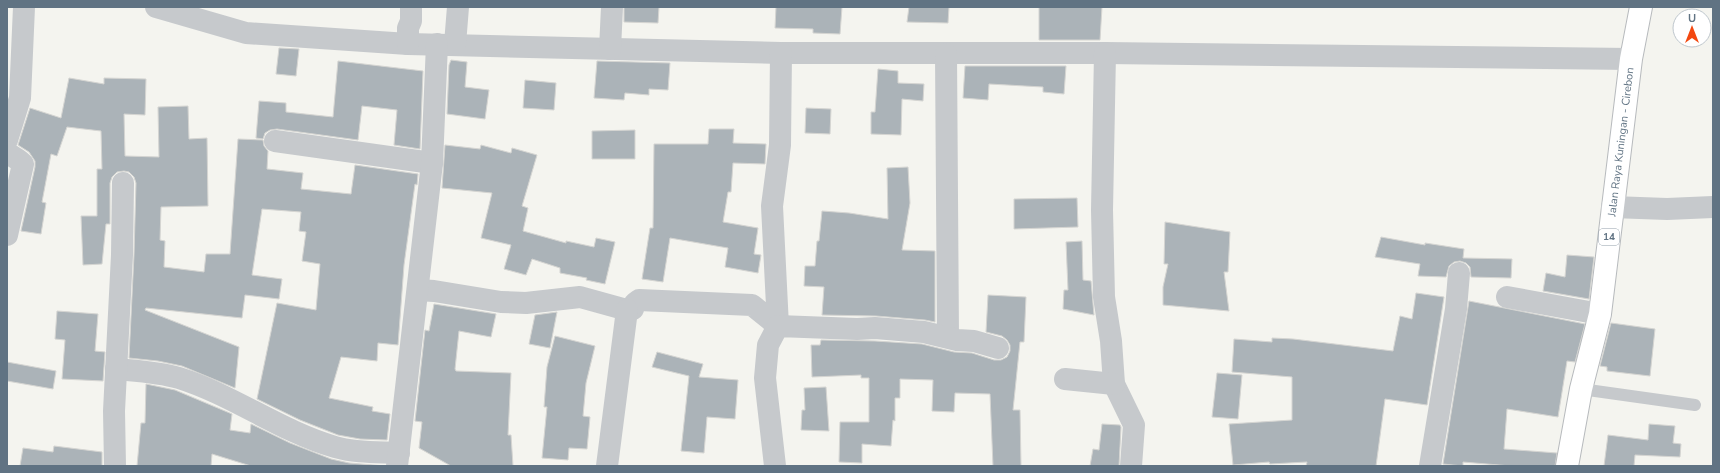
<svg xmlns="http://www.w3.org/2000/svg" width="1720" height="473" viewBox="0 0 1720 473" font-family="'Nunito Sans',sans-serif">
<rect width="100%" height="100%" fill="#f4f4ef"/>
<g fill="#abb3b8" stroke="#d5d5d2">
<polygon points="624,7 659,7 658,23 624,22"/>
<polygon points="776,7 842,7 840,34 813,33 813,29 775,28"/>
<polygon points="909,7 949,7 948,23 907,22"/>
<polygon points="1039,7 1102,7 1100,40 1039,40"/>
<polygon points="279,48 299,49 296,76 276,74"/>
<polygon points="451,60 467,62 465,87 489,90 485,119 447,114 449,65"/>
<polygon points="338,61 423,71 420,149 394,145 397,110 362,106 358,140 277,129 270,130 265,133 263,139 256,138 259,101 286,103 286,112 333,117"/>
<polygon points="597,61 670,63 668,90 649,89 649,95 625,93 624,100 594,98"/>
<polygon points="965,66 1066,66 1064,94 1043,92 1043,87 989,84 988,100 963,98"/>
<polygon points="878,69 898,71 898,83 924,84 923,101 902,99 901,135 871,134 871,112 875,112"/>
<polygon points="69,78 104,84 104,78 146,79 145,115 124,114 125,156 159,157 158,107 188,106 189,139 207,138 208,206 161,207 160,240 165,241 164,267 204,272 206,254 230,254 238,139 263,140 264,146 268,151 267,169 303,173 301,189 351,194 355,165 418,174 417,185 415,184 404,265 398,345 378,343 377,361 341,357 329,398 373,407 372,411 390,414 387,440 360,439 338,435 300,420 257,399 277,303 316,310 320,264 302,261 306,232 299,231 301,212 262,209 252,275 282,279 279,299 245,295 242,318 146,308 145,310 239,347 235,388 182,366 158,361 129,358 134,255 136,183 134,177 129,172 124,171 117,172 112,177 110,183 110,224 106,224 102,264 83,265 81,216 97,216 97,169 102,169 101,131 67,127 57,156 51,154 42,202 46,203 41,234 21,231 35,167 35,161 29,152 18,145 30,108 61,118"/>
<polygon points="525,80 556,83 554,110 523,108"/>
<polygon points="806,108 831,109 830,134 805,133"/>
<polygon points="709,129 734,129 733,143 766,144 765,164 733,163 731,192 728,192 723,222 758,228 754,254 761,255 758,273 725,267 728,248 670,238 663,282 642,279 650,228 653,228 654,144 708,144"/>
<polygon points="635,130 635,159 592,159 592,131"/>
<polygon points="445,145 480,149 481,145 511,153 512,148 537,155 522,206 528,208 523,231 566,243 566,241 594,247 596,238 615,242 605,284 586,280 587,278 560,273 560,268 532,259 526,275 504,269 511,245 481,238 492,193 442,188"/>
<polygon points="908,167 910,203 902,250 935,251 935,322 925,320 876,316 822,315 824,287 804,286 805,266 815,266 817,241 819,241 822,211 849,213 888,219 887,168"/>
<polygon points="1077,198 1078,227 1014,229 1014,199"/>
<polygon points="1165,222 1230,232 1228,272 1224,272 1229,311 1163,305 1163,287 1168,264 1164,264"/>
<polygon points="1381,237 1425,245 1425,243 1464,249 1463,258 1512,259 1511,278 1471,277 1470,267 1466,263 1460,261 1454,262 1449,266 1446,277 1418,276 1420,264 1375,257"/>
<polygon points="1082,241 1083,280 1091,281 1094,315 1063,309 1064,290 1068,290 1066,242"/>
<polygon points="1567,255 1594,257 1589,299 1543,291 1546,273 1565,277"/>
<polygon points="1416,293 1444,297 1427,405 1385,399 1376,466 1306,466 1307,462 1270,464 1269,462 1233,465 1229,424 1292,420 1292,377 1232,372 1234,339 1272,342 1272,338 1293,339 1393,351 1400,316 1412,319"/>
<polygon points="988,295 1026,297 1024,342 1020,342 1013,410 1020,410 1021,466 993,466 990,394 955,393 954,412 932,411 933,380 900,379 900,398 895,398 895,421 893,420 891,446 862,444 862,463 839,462 840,422 869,422 869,378 861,378 861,375 812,377 811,345 820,345 821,340 875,341 922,344 954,352 972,353 994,360 1001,360 1007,357 1010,351 1010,345 1007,340 1002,336 986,332"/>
<polygon points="1469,301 1585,324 1575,362 1567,361 1558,417 1507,409 1504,449 1557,453 1555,466 1511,466 1463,462 1463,466 1443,464"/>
<polygon points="434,304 496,314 491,337 459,331 455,369 456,371 511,373 508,435 511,435 513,466 451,466 419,448 422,422 415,421 425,330 429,331"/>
<polygon points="57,311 98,314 95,351 105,352 103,381 62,379 65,340 55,339"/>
<polygon points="557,312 550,348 529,344 535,315"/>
<polygon points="1611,323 1655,329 1650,376 1607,371 1607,367 1600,366"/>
<polygon points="555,336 595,346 586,383 583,416 590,417 587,449 569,448 568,460 542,458 547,407 544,407 547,367"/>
<polygon points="657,352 703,364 699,377 738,380 735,419 707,417 704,453 681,451 689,376 652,367"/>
<polygon points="7,362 56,371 53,389 7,381"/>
<polygon points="1217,373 1242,375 1238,419 1212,417"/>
<polygon points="146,384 175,390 232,414 230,430 250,433 251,424 290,443 331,459 349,463 385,466 251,466 212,454 211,466 137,466 141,423 145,423"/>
<polygon points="826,387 829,431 801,430 802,410 805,410 804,388"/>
<polygon points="1102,424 1120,425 1121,427 1119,466 1090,466 1093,449 1099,450"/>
<polygon points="1649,424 1675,426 1673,443 1681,444 1680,457 1635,455 1634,466 1604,466 1608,435 1648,440"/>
<polygon points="54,446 102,452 102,466 20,466 23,448 53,452"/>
</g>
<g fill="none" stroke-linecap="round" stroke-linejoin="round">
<defs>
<polyline id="trunk" points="1567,466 1581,389 1600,314 1631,59 1641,7"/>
</defs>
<use href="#trunk" stroke="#b7babd" stroke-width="24"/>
<polyline stroke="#c6c9cc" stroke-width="12" points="1581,389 1695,405"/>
<g stroke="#c6c9cc" stroke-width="22">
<polyline points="156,7 246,33 408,44 781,53 1105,53 1631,59"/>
<polyline points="408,44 408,28 411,21 411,7"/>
<polyline points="455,44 458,7"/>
<polyline points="610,49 612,7"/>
<polyline points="1105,53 1102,210 1104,297 1111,341 1114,384 1134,425 1131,466"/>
<polyline points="946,54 948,337"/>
<polyline points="7,140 20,98 24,7"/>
<polyline points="275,141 432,163"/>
<path d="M7 152C12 157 18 158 23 164L7 235"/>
<polyline points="1612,207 1667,209 1713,207"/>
<polyline points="418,290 434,291 501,302 526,303 580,297 627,310 633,309 635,303 639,300 752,305 778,326 772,206 780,145 781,53"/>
<polyline points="1507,297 1600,314"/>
<path d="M116 369C137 371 159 372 179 378 233 395 280 431 335 447 356 453 378 452 399 453"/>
<polyline points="1065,379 1114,384"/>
<polyline points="115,466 114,411 122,255 123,183"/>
<polyline points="397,466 432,163 437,44"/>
<polyline points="607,466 627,310"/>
<polyline points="775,466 765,378 768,345 778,326 857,329 875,328 924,332 957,340 974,341 998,348"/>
<polyline points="1430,466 1456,309 1459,273"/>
</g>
<use href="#trunk" stroke="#fff" stroke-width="22"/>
</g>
<g text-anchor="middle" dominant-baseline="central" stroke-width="4" stroke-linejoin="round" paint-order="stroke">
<rect fill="#fff" stroke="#909da8" stroke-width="1" x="1599" y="229" width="20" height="16" rx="3"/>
<g font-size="10" font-weight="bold" fill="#607383">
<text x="1609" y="237">14</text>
</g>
<g font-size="11" fill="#607383" stroke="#fff">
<text transform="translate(1621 142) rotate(-83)">Jalan Raya Kuningan - Cirebon</text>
</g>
</g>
<rect width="1720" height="473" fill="none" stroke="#607383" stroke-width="16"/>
<g transform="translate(1692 28)"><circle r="19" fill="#ffffff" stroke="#bfc7cd"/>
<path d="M0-3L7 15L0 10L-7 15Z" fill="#f34810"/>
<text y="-6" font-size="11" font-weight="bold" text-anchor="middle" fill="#607383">U</text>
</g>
</svg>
